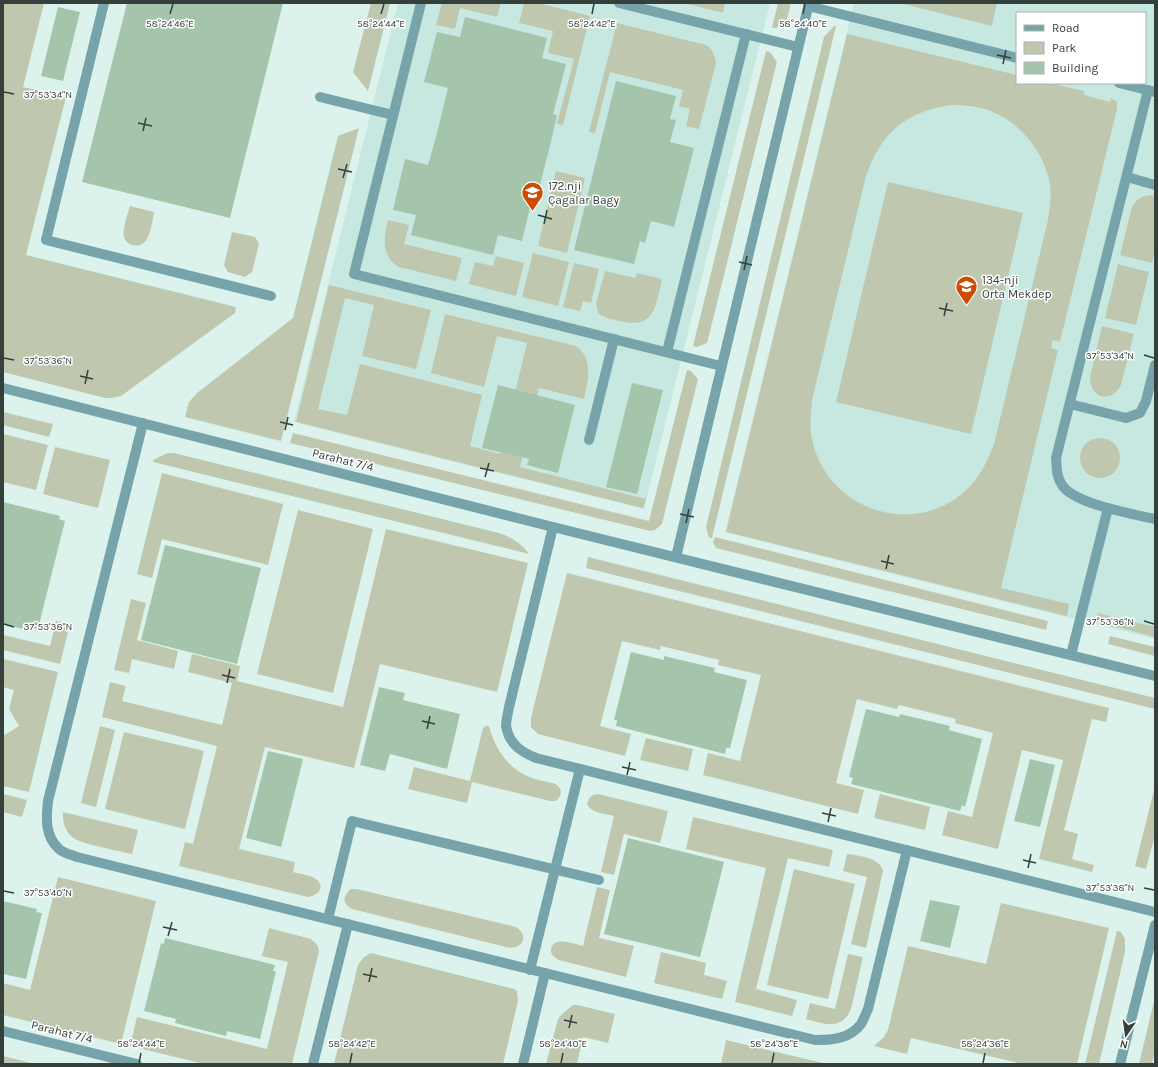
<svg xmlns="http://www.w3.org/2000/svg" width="1158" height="1067" viewBox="0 0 1158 1067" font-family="Karla,sans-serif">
<rect width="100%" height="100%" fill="#dbf3ec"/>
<g fill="#c7e8e0" fill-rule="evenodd">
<polygon points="398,3 770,3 644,509 294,422"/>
<path d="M854 3H1155V639L725 532ZM1017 13H1145V83H1017Z"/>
</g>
<g fill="#bfc8ae" fill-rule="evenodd">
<polygon points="3,3 44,3 23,87 66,97 26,255 236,307 235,313 121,396 112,398 105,398 3,372"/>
<polygon points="371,3 390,3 368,91 353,72"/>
<polygon points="442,3 501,3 497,17 460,8 455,29 436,25"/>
<polygon points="524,3 538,3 590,16 563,125 557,124 574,59 548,53 553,31 519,23"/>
<polygon points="683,3 725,3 723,13"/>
<polygon points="778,3 791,3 786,23 776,28 772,28"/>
<polygon points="899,3 997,3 992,26"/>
<path d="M617 23 706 45C712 49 715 55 716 63L699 129 686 126 690 109 679 106 683 90 610 72 595 133 589 132Z"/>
<polygon points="834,26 836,26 712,538 709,538 706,527 824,37"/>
<path d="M847 34 1017 75V83H1050L1084 91V95L1110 102 1111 98 1117 102V109L1060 342 1053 340 1051 348 1058 350 1001 588 1069 604 1067 616 726 532ZM950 105C956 105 962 105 968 106 1008 109 1041 143 1049 180 1052 194 1050 207 1048 220L994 444C987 462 979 479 964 492 910 539 826 508 812 439 809 426 811 413 812 400L866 176C882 132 904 113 950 105Z"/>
<polygon points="766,51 770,52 777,62 707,343 697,347 693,346"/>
<polygon points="359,128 281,441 185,417 189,402 197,393 293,318 338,136"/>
<polygon points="556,171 585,178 567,253 538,246"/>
<polygon points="888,182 1023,213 971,434 836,402"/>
<path d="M1152 195 1155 197V249L1152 263 1120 255 1132 207C1137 198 1142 196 1152 195Z"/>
<path d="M130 206 154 212C152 222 150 250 133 245 129 245 125 241 124 237 122 230 128 213 130 206Z"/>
<path d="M388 220 409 225 404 244 462 258 456 281 399 267C380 256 384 237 388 220Z"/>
<polygon points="232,232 255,237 259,244 252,272 245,277 228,272 224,265"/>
<polygon points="533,253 569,262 558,306 522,297"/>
<polygon points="496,256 524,263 516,296 469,284 475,262 493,266"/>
<polygon points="574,263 599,269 591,303 583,301 580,311 563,307"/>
<polygon points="1118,264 1149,272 1136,325 1105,318"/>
<path d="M605 271 635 278 637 273 662 279C656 305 655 330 620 321 612 319 604 318 598 313L596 304Z"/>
<path d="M329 285 431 310 416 369 362 356 374 305 345 298 318 409 347 415 360 364 482 395 470 446 500 454 527 343 497 336 484 387 431 373 445 314 576 346C594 359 588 381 584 399L539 388 520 467 646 499 643 508 296 422Z"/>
<path d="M1102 326 1134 334 1121 385C1111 404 1090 399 1090 377Z"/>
<polygon points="687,370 691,371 698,379 662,524 655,530 650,531 290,443 293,433 649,521"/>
<polygon points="3,412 53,424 49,437 3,425"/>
<polygon points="3,434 48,445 36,490 3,482"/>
<circle cx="1100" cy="458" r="20"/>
<polygon points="55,447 110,460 98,508 43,494"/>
<path d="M168 453H174L499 533C512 538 521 543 529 554L153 462V460Z"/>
<polygon points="162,473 283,504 268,565 162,539 152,578 137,574"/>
<polygon points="298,510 373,529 333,693 257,674"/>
<path d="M386 529 528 563 497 692 380 664 354 768 265 747 239 849 295 862 293 872C300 874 312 875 317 880 326 888 317 896 308 897L179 866 185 842 193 844 217 746 102 717 110 682 126 686 122 701 222 725 232 683 188 672 192 654 240 666 237 681 343 707Z"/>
<polygon points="715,537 1048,621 1046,630 716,548 713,542"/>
<polygon points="588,557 1155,698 1155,709 586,568"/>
<polygon points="567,573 1109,708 1106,722 1092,719 1064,830 1078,834 1072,859 1094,865 1092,872 1039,859 1063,760 1022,750 998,849 942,835 948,811 972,817 993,733 955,723 956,719 899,705 897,709 857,699 836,783 864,790 858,814 703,775 708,753 740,761 761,675 718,665 719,660 661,646 660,650 622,641 600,726 631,734 625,756 538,734 531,727 531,718"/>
<polygon points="131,599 146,603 137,640 178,651 174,669 132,659 129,673 114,670"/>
<polygon points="1098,613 1155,627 1155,637 1097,622"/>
<polygon points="56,621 70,624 60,664 3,650 3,635 50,646"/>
<polygon points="1110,636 1155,647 1155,656 1108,644"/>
<polygon points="3,659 58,672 29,792 3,786 3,736 19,726 9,709 14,690 3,687"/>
<polygon points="100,726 115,730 96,807 81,803"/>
<path d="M486 726H489C496 753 512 773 539 780 545 782 556 782 559 787 563 793 560 797 556 801H550L472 782 467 803 408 789 414 767 470 781 483 728Z"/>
<polygon points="124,732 204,751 185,829 105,809"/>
<polygon points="646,738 693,749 688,771 640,760"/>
<polygon points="1155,786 1155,835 1146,869 1135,866"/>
<polygon points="3,794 27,800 22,817 3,812"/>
<path d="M598 794 668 811 660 843 624 834 614 875 601 872 614 816C604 813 592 814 587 804 589 797 591 795 598 794Z"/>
<polygon points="880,794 930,807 925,830 874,818"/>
<path d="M63 812 138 830 132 854C120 851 80 844 72 837 65 831 62 821 63 812Z"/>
<polygon points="693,817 833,850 829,867 788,858 756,989 797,1000 792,1016 735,1002 766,868 686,849"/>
<path d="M847 854C859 856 880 857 883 871L866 948 851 944 867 877 843 871Z"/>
<polygon points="794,869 855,884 828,999 767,985"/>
<polygon points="58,877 156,901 121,1044 3,1015 3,983 30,990"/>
<path d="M597 887 610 890 599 938 634 946 626 977 559 960C554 957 551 955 551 950 552 935 575 944 583 946Z"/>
<path d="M351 889H357L516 927C528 935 525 947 510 948L352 909C342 903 342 897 351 889Z"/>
<polygon points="1001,903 1109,928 1077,1064 1023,1064 911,1038 907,1054 874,1046 884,1037 888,1030 908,946 986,964"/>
<polygon points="269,928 311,939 318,946 319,951 292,1064 204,1064 130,1046 137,1017 267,1049 288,962 262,956"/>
<polygon points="1117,931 1121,932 1125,939 1125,952 1099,1064 1085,1064"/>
<polygon points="661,952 706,963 704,975 727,981 722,999 654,983"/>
<polygon points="371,953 514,989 517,991 518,1001 503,1064 334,1064 358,965 364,957"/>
<path d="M848 954 863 957 851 1009C842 1031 824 1024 806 1019L810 1003 835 1009Z"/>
<polygon points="1155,997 1155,1050 1152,1064 1139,1064"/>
<polygon points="573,1005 577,1005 615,1014 608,1043 583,1037 577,1064 546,1064 558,1019 561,1015"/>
<polygon points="726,1040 827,1064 721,1064"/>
<polygon points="3,1056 35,1064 3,1064"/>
</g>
<g fill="#a4c5ab">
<polygon points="127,3 283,3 230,218 82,182"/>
<polygon points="58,7 80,12 63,81 41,76"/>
<polygon points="465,17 547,38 542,58 566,64 553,114 557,115 550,146 538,192 534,191 522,241 498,235 493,255 411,235 416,215 393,210 405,159 428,165 436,137 448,88 424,82 437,32 460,37"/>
<polygon points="616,81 676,96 670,119 676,120 670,142 694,148 674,227 651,221 645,243 640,241 634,264 574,250"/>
<polygon points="632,383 663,390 637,494 606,487"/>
<polygon points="498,385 575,405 558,473 527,465 529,459 482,448"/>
<polygon points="3,502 60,516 59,519 65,521 38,629 31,628 31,631 3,624"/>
<polygon points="165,545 261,568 237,664 141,640"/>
<polygon points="631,652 664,660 664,656 715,668 714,672 747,680 730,748 726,748 725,754 616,726 617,720 614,720"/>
<polygon points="379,687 405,693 403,700 460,714 447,769 390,754 385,771 360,765"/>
<polygon points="866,709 899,717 900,714 950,726 949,730 982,739 965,807 962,805 960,811 851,784 853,778 849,777"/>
<polygon points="268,751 303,759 281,847 246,838"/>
<polygon points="1030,759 1055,765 1040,827 1014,821"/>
<polygon points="628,838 724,862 700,957 604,934"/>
<polygon points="930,900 960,906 950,948 920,941"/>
<polygon points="3,901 37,909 36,912 42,913 26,979 3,974"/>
<polygon points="165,938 275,965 273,971 276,971 260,1039 227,1031 226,1036 175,1023 176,1019 144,1011 161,943 164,944"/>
</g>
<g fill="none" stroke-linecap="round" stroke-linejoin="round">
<g stroke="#76a4aa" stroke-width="10">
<polyline points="104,3 46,240 271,296"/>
<polyline points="421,3 354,274 721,366"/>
<polyline points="619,3 798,47"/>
<polyline points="808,6 1017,58"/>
<polyline points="1119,83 1155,92"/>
<path d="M1148 90 1056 458C1057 468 1056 476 1062 485 1074 504 1133 514 1155 519"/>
<polyline points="320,97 393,115"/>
<polyline points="1127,177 1155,185"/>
<polyline points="667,352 746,34"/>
<polyline points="3,388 553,527 1155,676"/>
<polyline points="1070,404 1126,418 1140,413 1146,401 1155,365"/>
<path d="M143 423 48 801C46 819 45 836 59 849 63 853 72 855 77 857L545 973 523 1064"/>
<polyline points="589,440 614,339"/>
<path d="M553 527 509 707C508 713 506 720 506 726 509 744 521 752 536 758L1155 912"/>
<polyline points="676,557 809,3"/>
<polyline points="1071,655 1108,508"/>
<polyline points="328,919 352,821 599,880"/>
<polyline points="530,970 580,769"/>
<path d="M545 973 815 1040C832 1040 850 1039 861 1024 864 1019 866 1013 868 1009L907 850"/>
<polyline points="3,1031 137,1064"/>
<polyline points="313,1064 348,924"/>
<polyline points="1120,1064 1155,925"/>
</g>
</g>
<path fill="none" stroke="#353f3c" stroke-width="1.5" d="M170 14 173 4M381 14 384 4M592 14 594 4M803 14 805 4M997 55 1011 58M1003 64 1006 50M4 92 14 94M138 123 152 126M143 131 146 118M338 169 352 172M343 178 347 164M538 215 552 219M544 224 547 210M739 262 752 265M744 270 747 256M939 308 953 311M944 316 947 303M1144 355 1154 358M4 358 14 360M80 376 93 379M85 384 88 370M280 422 293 425M285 430 288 417M480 468 494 471M485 477 489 463M680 514 694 517M686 523 689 509M881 561 894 564M886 569 889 555M1144 621 1154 624M4 624 14 627M222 675 235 678M227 683 230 669M422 721 435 724M427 729 430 716M622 767 636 770M627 775 630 762M822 813 836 816M828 822 831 808M1023 860 1036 863M1028 868 1031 854M1144 888 1154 890M4 891 14 893M163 927 177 930M168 936 172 922M363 974 377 977M369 982 372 968M564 1020 577 1023M569 1028 572 1015M139 1063 141 1053M350 1063 352 1053M561 1063 563 1053M772 1063 774 1053M983 1063 985 1053"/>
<defs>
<symbol id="school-pin" viewBox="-11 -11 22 30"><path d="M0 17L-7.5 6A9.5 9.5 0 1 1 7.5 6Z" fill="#cf4b00" stroke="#fff"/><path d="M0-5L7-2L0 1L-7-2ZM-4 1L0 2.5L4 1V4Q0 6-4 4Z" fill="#fff"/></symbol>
</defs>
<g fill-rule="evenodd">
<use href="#school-pin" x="520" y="180" width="25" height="34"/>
<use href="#school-pin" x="954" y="274" width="25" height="34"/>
</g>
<g text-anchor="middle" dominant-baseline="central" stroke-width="3" stroke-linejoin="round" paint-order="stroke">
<g font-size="12" fill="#353f3c" stroke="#fff" text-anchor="start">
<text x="548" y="186">172.nji<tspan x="548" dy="14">Çagalar Bagy</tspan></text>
<text x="982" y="280">134-nji<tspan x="982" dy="14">Orta Mekdep</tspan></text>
</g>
<g font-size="12" fill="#353f3c" stroke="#fff">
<text transform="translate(343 460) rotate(14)">Parahat 7/4</text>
<text transform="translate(62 1032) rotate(14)">Parahat 7/4</text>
</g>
</g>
<g font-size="10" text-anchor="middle" fill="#353f3c" stroke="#fff" stroke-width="3" stroke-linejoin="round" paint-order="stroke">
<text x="170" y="27">58°24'46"E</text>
<text x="381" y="27">58°24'44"E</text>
<text x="592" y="27">58°24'42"E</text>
<text x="803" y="27">58°24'40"E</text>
<text x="48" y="98">37°53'34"N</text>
<text x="1110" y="359">37°53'34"N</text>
<text x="48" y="364">37°53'36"N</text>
<text x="1110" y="625">37°53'36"N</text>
<text x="48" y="630">37°53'38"N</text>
<text x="1110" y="891">37°53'38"N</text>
<text x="48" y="896">37°53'40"N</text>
<text x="141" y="1047">58°24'44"E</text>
<text x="352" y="1047">58°24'42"E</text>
<text x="563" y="1047">58°24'40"E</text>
<text x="774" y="1047">58°24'38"E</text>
<text x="985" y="1047">58°24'36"E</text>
</g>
<rect width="1158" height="1067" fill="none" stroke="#353f3c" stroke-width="8"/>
<rect x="1016" y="12" width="130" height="72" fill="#ffffff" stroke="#aeb2b1"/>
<rect x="1024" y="25" width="20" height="6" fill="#76a4aa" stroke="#aeb2b1"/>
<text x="1052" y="32" font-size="12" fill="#353f3c">Road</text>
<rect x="1024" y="42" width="20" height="12" fill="#bfc8ae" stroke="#aeb2b1"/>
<text x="1052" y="52" font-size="12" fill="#353f3c">Park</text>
<rect x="1024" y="62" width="20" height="12" fill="#a4c5ab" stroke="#aeb2b1"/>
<text x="1052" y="72" font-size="12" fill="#353f3c">Building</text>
<g transform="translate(1126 1035) rotate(193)" stroke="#ffffff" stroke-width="3" paint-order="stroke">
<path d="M0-3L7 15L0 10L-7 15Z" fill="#353f3c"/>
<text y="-6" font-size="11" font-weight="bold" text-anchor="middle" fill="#353f3c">N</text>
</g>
</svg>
